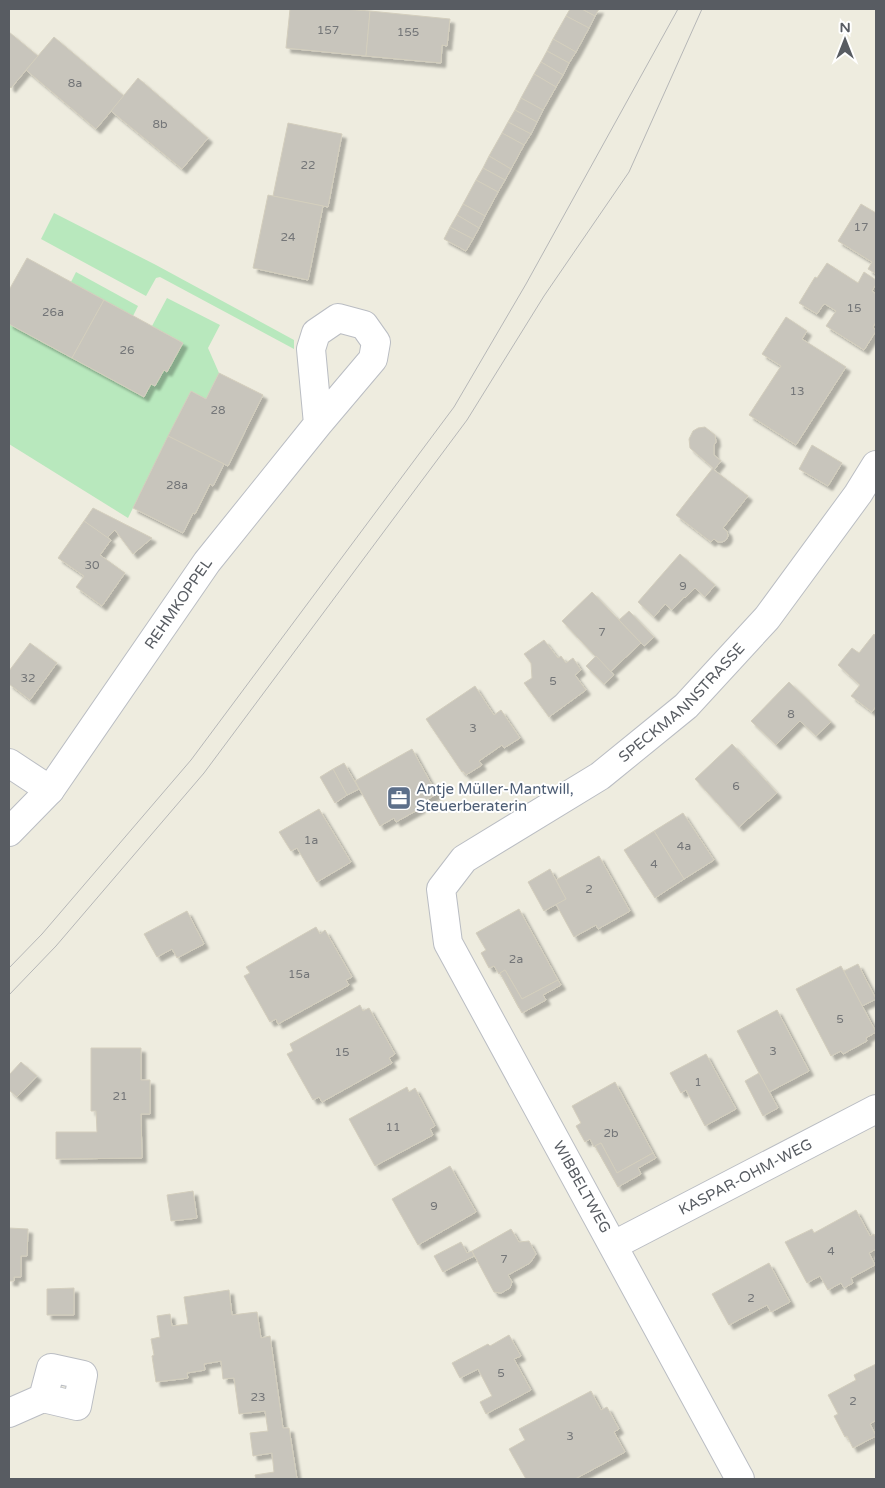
<svg xmlns="http://www.w3.org/2000/svg" width="885" height="1488" viewBox="0 0 885 1488" font-family="'Varela Round',sans-serif">
<defs>
<filter id="shadow"><feDropShadow dx="4.5" dy="4.5" stdDeviation="1" flood-color="#0004"/></filter>
</defs>
<rect width="100%" height="100%" fill="#eeecdf"/>
<g fill="#b8e8bd">
<polygon points="54,213 156,265 294,340 294,349 160,277 156,278 146,296 41,239"/>
<polygon points="76,272 138,306 133,316 71,282"/>
<polygon points="167,298 220,325 208,348 219,373 206,399 191,391 128,518 9,444 9,324 144,397 151,384 155,386 164,370 167,372 183,343 152,326"/>
</g>
<g fill="#c8c5bc" stroke="#d3cebd" filter="url(#shadow)">
<polygon points="290,9 343,9 370,11 366,56 286,48"/>
<polygon points="570,9 582,9 595,16 589,28 566,16"/>
<polygon points="582,9 599,9 595,16"/>
<polygon points="370,11 450,19 447,46 442,45 441,63 366,56"/>
<polygon points="566,16 589,28 576,52 553,39"/>
<polygon points="9,32 38,56 11,88 9,86"/>
<polygon points="54,37 124,96 96,129 26,70"/>
<polygon points="553,39 576,52 569,63 547,51"/>
<polygon points="547,51 569,63 563,75 541,62"/>
<polygon points="541,62 563,75 556,87 534,74"/>
<polygon points="534,74 556,87 543,110 521,98"/>
<polygon points="138,78 208,138 182,169 111,111"/>
<polygon points="521,98 543,110 537,122 515,110"/>
<polygon points="515,110 537,122 531,134 508,122"/>
<polygon points="508,122 531,134 524,145 502,133"/>
<polygon points="288,123 342,134 328,207 273,196"/>
<polygon points="502,133 524,145 511,169 489,156"/>
<polygon points="489,156 511,169 505,180 483,168"/>
<polygon points="483,168 505,180 498,192 476,180"/>
<polygon points="476,180 498,192 485,216 463,204"/>
<polygon points="268,195 323,206 308,280 253,268"/>
<polygon points="463,204 485,216 479,228 457,215"/>
<polygon points="861,204 876,213 876,274 868,269 872,262 838,241"/>
<polygon points="457,215 479,228 473,239 450,227"/>
<polygon points="450,227 473,239 466,251 444,239"/>
<polygon points="27,258 104,300 72,358 9,324 9,290"/>
<polygon points="827,263 858,283 864,272 876,280 876,284 872,291 876,294 876,322 873,327 876,331 864,350 826,326 836,311 825,304 823,305 817,314 799,303 815,277 817,278"/>
<polygon points="104,300 183,343 167,372 164,370 155,386 151,384 144,397 72,358"/>
<polygon points="786,317 807,331 802,339 846,367 796,445 749,415 781,366 762,354"/>
<polygon points="219,373 263,395 228,466 168,436 191,391 206,399"/>
<polygon points="705,427 715,435 716,442 714,445 714,455 721,461 714,470 748,496 723,528 727,531 728,536 726,540 722,542 718,542 714,539 711,542 676,515 713,468 690,448 689,439 693,431 698,428"/>
<polygon points="168,436 224,464 213,486 210,484 195,514 193,513 183,533 133,508"/>
<polygon points="812,445 842,463 828,486 799,469"/>
<polygon points="93,508 152,538 133,554 115,530 107,538 84,521"/>
<polygon points="84,521 111,540 100,555 125,573 102,606 76,587 84,576 58,558"/>
<polygon points="680,554 715,585 705,597 695,588 685,598 684,597 672,610 665,604 654,617 638,602"/>
<polygon points="592,592 641,643 610,672 562,621"/>
<polygon points="629,611 654,637 644,646 619,620"/>
<polygon points="874,634 876,636 876,706 872,712 851,696 860,685 838,665 852,648 859,653"/>
<polygon points="544,640 558,658 561,656 566,663 573,658 581,670 575,675 586,690 549,717 524,683 532,678 531,663 524,654"/>
<polygon points="30,643 57,663 30,700 9,684 9,671"/>
<polygon points="596,656 614,675 604,684 586,666"/>
<polygon points="789,682 831,722 816,736 800,721 776,745 751,721"/>
<polygon points="475,686 494,715 501,710 520,738 504,748 502,745 479,761 482,765 466,775 463,771 462,772 426,719"/>
<polygon points="732,744 777,793 739,827 695,779"/>
<polygon points="412,749 437,794 419,804 421,808 396,822 394,818 380,826 355,781"/>
<polygon points="344,763 359,789 347,795 333,769"/>
<polygon points="333,769 347,795 335,803 320,777"/>
<polygon points="319,809 351,862 317,882 297,848 291,851 279,832"/>
<polygon points="683,813 714,860 684,879 654,831"/>
<polygon points="654,831 684,879 655,898 624,850"/>
<polygon points="599,856 630,911 598,929 596,925 574,937 556,904 566,899 556,880"/>
<polygon points="550,869 566,899 544,911 528,882"/>
<polygon points="519,909 558,980 522,999 505,970 499,974 494,966 489,968 481,953 486,950 476,933"/>
<polygon points="187,911 204,944 177,958 172,949 157,957 144,934"/>
<polygon points="316,927 320,934 325,930 352,977 346,980 349,985 278,1024 276,1019 270,1022 244,976 250,973 246,967"/>
<polygon points="858,964 876,999 862,1006 844,971"/>
<polygon points="841,966 876,1032 866,1038 867,1041 843,1054 841,1051 831,1056 796,989"/>
<polygon points="505,970 522,999 558,980 561,985 519,1008 500,973"/>
<polygon points="505,970 522,999 558,980 561,985 543,995 546,1000 522,1013 500,973"/>
<polygon points="360,1005 363,1011 369,1008 395,1054 389,1058 392,1063 322,1102 319,1097 313,1100 287,1054 293,1051 290,1044"/>
<polygon points="777,1010 809,1071 769,1092 737,1031"/>
<polygon points="91,1048 141,1048 141,1080 150,1080 150,1114 141,1114 142,1158 56,1159 56,1132 97,1132 96,1111 91,1111"/>
<polygon points="706,1054 736,1109 705,1126 686,1090 681,1093 670,1073"/>
<polygon points="21,1062 37,1076 17,1097 9,1090 9,1075"/>
<polygon points="759,1073 778,1108 763,1116 745,1081"/>
<polygon points="615,1082 653,1153 617,1173 601,1143 594,1147 590,1139 585,1142 576,1126 581,1123 572,1106"/>
<polygon points="407,1087 409,1092 415,1088 435,1126 430,1129 433,1135 375,1166 349,1119"/>
<polygon points="601,1143 617,1173 653,1153 656,1158 615,1181 595,1146"/>
<polygon points="601,1143 617,1173 653,1153 656,1158 638,1168 641,1174 618,1187 595,1146"/>
<polygon points="450,1166 476,1212 418,1245 392,1199"/>
<polygon points="193,1191 197,1218 171,1221 167,1195"/>
<polygon points="856,1210 870,1236 874,1234 876,1238 876,1249 869,1253 875,1265 851,1278 853,1283 844,1288 841,1283 828,1290 820,1276 807,1283 785,1242 812,1229 814,1233"/>
<polygon points="9,1228 28,1229 27,1256 21,1256 21,1277 14,1277 14,1281 9,1281"/>
<polygon points="511,1229 519,1242 529,1241 536,1254 530,1263 508,1275 512,1282 510,1288 501,1293 494,1292 472,1251"/>
<polygon points="461,1242 467,1253 472,1251 474,1256 443,1272 434,1256"/>
<polygon points="769,1263 790,1302 771,1312 767,1305 729,1325 712,1294"/>
<polygon points="74,1288 74,1315 47,1315 47,1289"/>
<polygon points="229,1290 232,1315 257,1312 261,1338 270,1336 283,1428 289,1428 297,1479 256,1479 255,1475 274,1472 272,1453 253,1456 250,1433 268,1431 265,1411 239,1414 234,1378 223,1379 221,1361 204,1364 205,1370 187,1373 188,1378 156,1382 152,1356 154,1355 151,1339 160,1337 157,1316 170,1314 172,1326 188,1324 184,1297"/>
<polygon points="509,1335 521,1356 514,1359 531,1390 486,1414 480,1402 492,1396 478,1369 460,1378 452,1363 488,1344 490,1346"/>
<polygon points="876,1364 876,1420 870,1424 876,1436 853,1448 847,1436 845,1437 834,1416 838,1414 828,1395 856,1380 854,1375"/>
<polygon points="591,1391 601,1410 607,1407 619,1429 614,1432 625,1452 575,1479 526,1479 509,1449 525,1440 519,1429"/>
</g>
<g fill="none" stroke-linecap="round" stroke-linejoin="round">
<defs>
<g id="minor">
<polyline points="9,763 50,790"/>
<path id="s1" d="M9 832 50 790 207 562 318 424 373 359 376 342 364 325 338 318 316 333 311 349 318 424"/>
<path id="s2" d="M614 1245 876 1109"/>
<polyline points="9,1413 43,1398 77,1406 83,1375 51,1368 43,1398"/>
<path id="s3" d="M740 1479 448 943 441 889 464 859 600 776 686 706 767 618 858 494 876 465"/>
</g>
</defs>
<use href="#minor" stroke="#babdc3" stroke-width="30"/>
<use href="#minor" stroke="#fff" stroke-width="28"/>
<g stroke="#b6b7b7" stroke-width="1">
<polyline points="9,968 42,934 191,760 454,407 526,284 678,9"/>
<polyline points="9,995 56,946 204,773 467,420 544,296 629,172 702,9"/>
</g>
</g>
<defs>
<symbol id="office-square" viewBox="-11 -11 22 22"><rect x="-9" y="-9" width="18" height="18" rx="4" fill="#5c6f8a" stroke="#fff"/><path d="M-6-3h4V-5.5h4V-3h4V5H-6ZM-1-4.5V-3h2v-1.5ZM-6 0V1H6V0Z" fill="#fff"/></symbol>
</defs>
<g fill-rule="evenodd">
<use href="#office-square" x="385" y="784" width="28" height="28"/>
</g>
<g text-anchor="middle" dominant-baseline="central" stroke-width="4" stroke-linejoin="round" paint-order="stroke">
<g font-size="12" fill="#747678">
<text x="328" y="30">157</text>
<text x="408" y="32">155</text>
<text x="75" y="83">8a</text>
<text x="160" y="124">8b</text>
<text x="308" y="165">22</text>
<text x="861" y="227">17</text>
<text x="288" y="237">24</text>
<text x="854" y="308">15</text>
<text x="53" y="312">26a</text>
<text x="127" y="350">26</text>
<text x="797" y="391">13</text>
<text x="218" y="410">28</text>
<text x="177" y="485">28a</text>
<text x="92" y="565">30</text>
<text x="683" y="586">9</text>
<text x="602" y="632">7</text>
<text x="28" y="678">32</text>
<text x="553" y="681">5</text>
<text x="791" y="714">8</text>
<text x="473" y="728">3</text>
<text x="736" y="786">6</text>
<text x="311" y="840">1a</text>
<text x="684" y="846">4a</text>
<text x="654" y="864">4</text>
<text x="589" y="889">2</text>
<text x="516" y="959">2a</text>
<text x="299" y="974">15a</text>
<text x="840" y="1019">5</text>
<text x="773" y="1051">3</text>
<text x="342" y="1052">15</text>
<text x="698" y="1082">1</text>
<text x="120" y="1096">21</text>
<text x="393" y="1127">11</text>
<text x="611" y="1133">2b</text>
<text x="434" y="1206">9</text>
<text x="831" y="1251">4</text>
<text x="504" y="1259">7</text>
<text x="751" y="1298">2</text>
<text x="501" y="1373">5</text>
<text x="258" y="1397">23</text>
<text x="853" y="1401">2</text>
<text x="570" y="1436">3</text>
</g>
<g font-size="15" fill="#585c62" stroke="#fff">
<text stroke="none"><textPath href="#s1" startOffset="285">REHMKOPPEL</textPath></text>
<text stroke="none"><textPath href="#s3" startOffset="972">SPECKMANNSTRASSE</textPath></text>
<text stroke="none"><textPath href="#s2" startOffset="148">KASPAR-OHM-WEG</textPath></text>
<text transform="translate(582 1187) rotate(61)">WIBBELTWEG</text>
</g>
<g font-size="15" fill="#4e5e75" stroke="#fff" text-anchor="start">
<text x="416" y="789">Antje Müller-Mantwill,<tspan x="416" dy="17">Steuerberaterin</tspan></text>
</g>
</g>
<rect width="885" height="1488" fill="none" stroke="#585c62" stroke-width="20"/>
<g transform="translate(845 40)" stroke="#ffffff" stroke-width="4" paint-order="stroke">
<path d="M0-4L9 19L0 12L-9 19Z" fill="#585c62"/>
<text y="-8" font-size="14" font-weight="bold" text-anchor="middle" fill="#585c62">N</text>
</g>
</svg>
